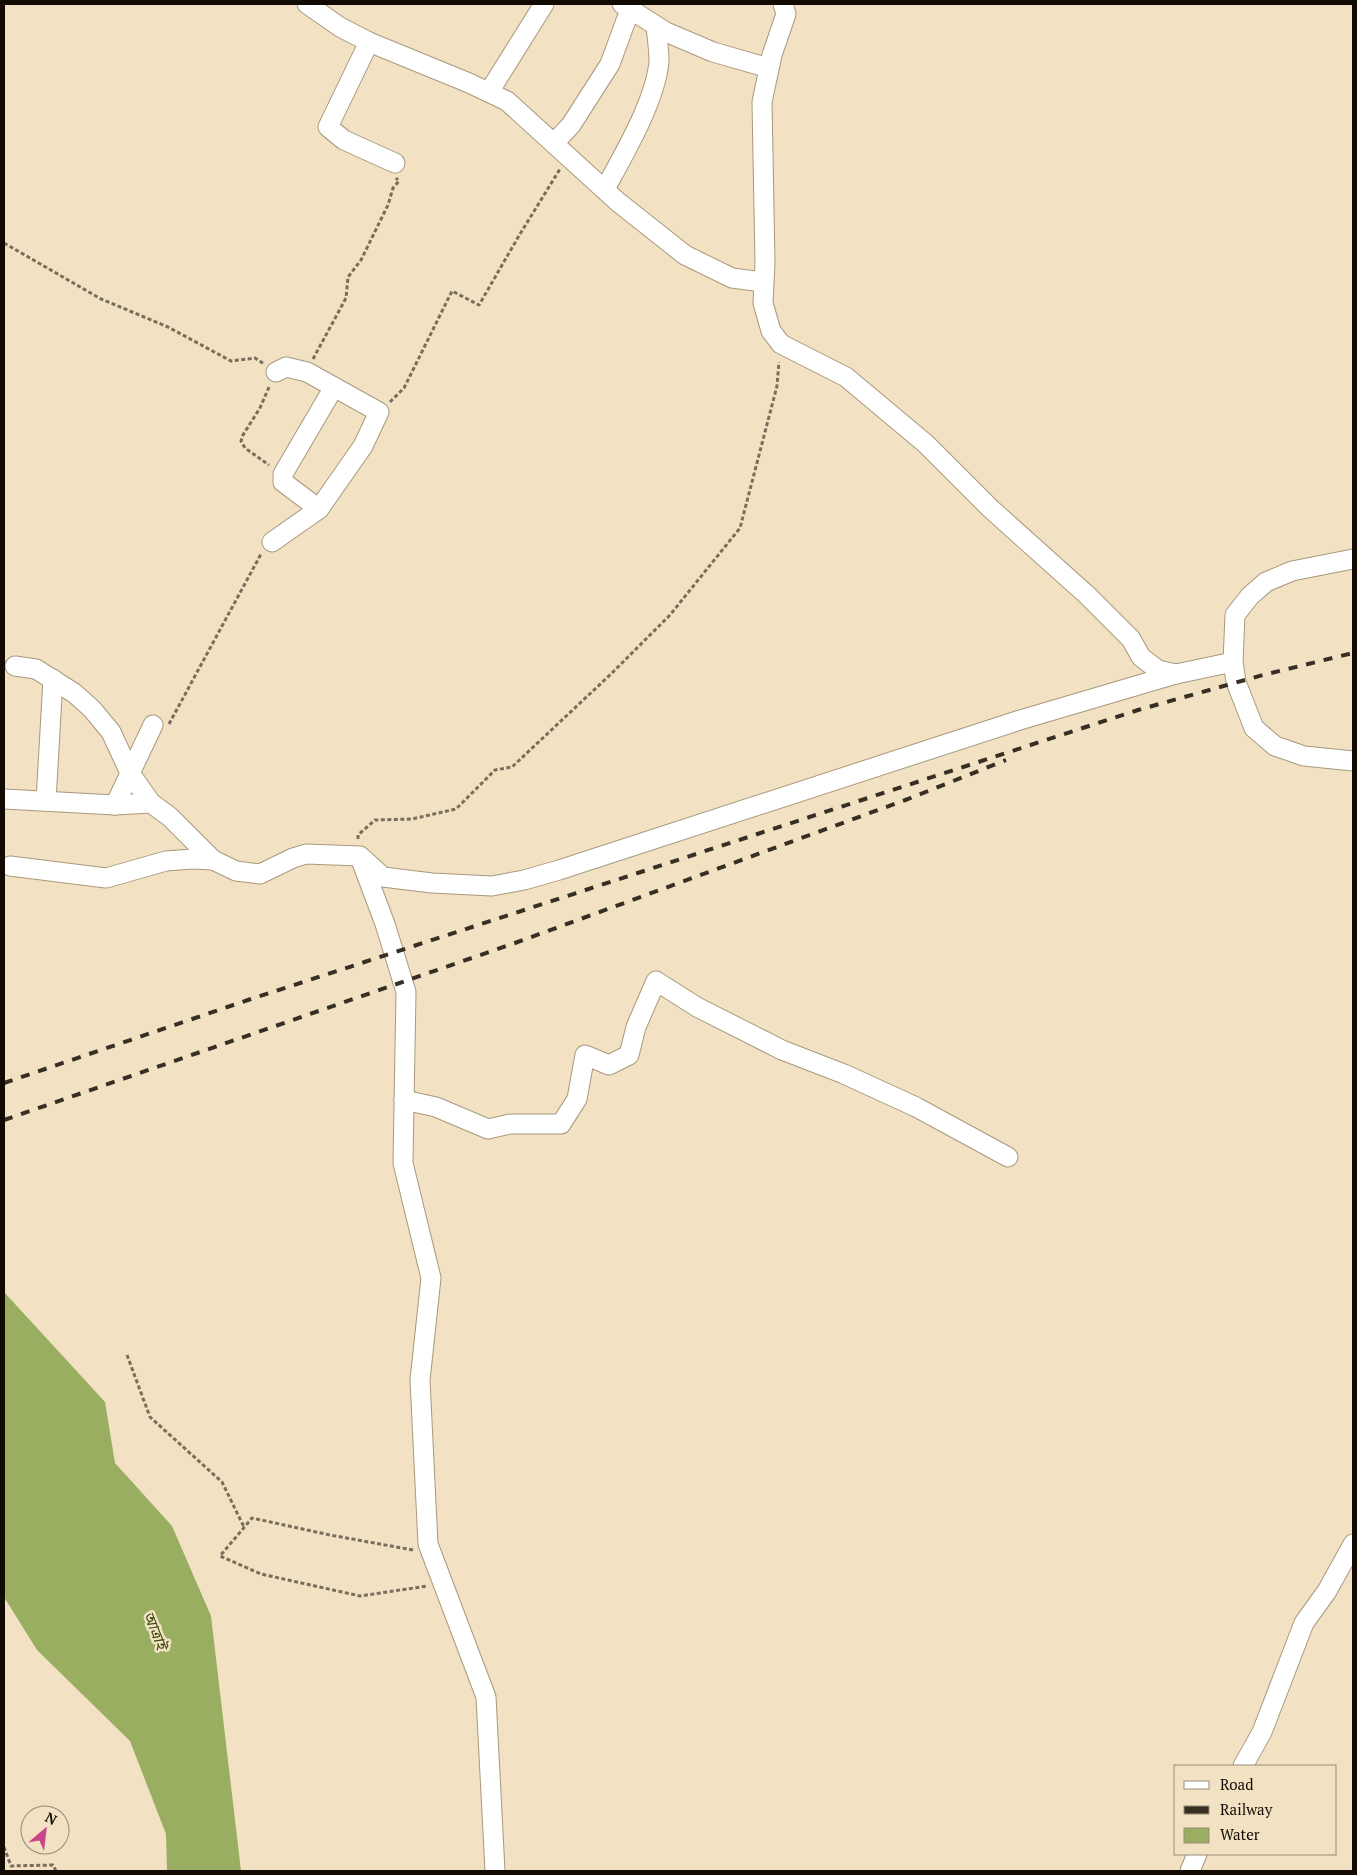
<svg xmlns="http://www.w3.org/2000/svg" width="1357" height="1875" viewBox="0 0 1357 1875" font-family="'PT Serif','Noto Sans Bengali',serif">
<rect width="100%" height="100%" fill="#f2e2c3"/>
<polygon fill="#99ae60" points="4,1292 105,1402 115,1463 172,1526 211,1616 241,1871 167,1871 166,1834 130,1741 37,1650 4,1597"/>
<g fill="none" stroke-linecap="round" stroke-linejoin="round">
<defs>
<g id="minor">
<polyline points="307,4 340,27 369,42 469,83 507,101 618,202 685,255 732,278 763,282"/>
<polyline points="622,4 666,32 713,52 769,68"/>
<polyline points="783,4 786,14 772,55 762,102 765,263 763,303 771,331 781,344 846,377 926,444 991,509 1087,595 1131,639 1141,657 1158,670 1176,674"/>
<polyline points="369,42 328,127 344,140 395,163"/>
<polyline points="489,92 544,4"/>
<polyline points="554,143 571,125 610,64 632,4"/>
<path d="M605 189C624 154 656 100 659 61 659 49 657 37 656 26"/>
<polyline points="319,509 283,482 283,474 334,387"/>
<polyline points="272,542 319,509 363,446 379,412 307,372 286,367 276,372"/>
<polyline points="1353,559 1292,571 1266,582 1250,596 1235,615 1233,662 1236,682 1254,728 1275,746 1304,756 1353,761"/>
<polyline points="15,666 36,669 74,693 92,709 111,732 130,773 151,803"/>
<polyline points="4,799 115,805 151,803 170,817 213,860 236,871 260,874 293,858 306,854 360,856 383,877 432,883 492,886 524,880 559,870 1020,720 1176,674 1233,662"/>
<polyline points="46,801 53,679"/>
<polyline points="115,805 153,725"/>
<polyline points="361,860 385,924 406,992 403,1163 431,1278 420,1380 428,1544 486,1697 495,1871"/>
<polyline points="10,866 106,878 166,861 193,859 213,860"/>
<polyline points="404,1100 436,1107 488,1129 510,1124 561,1124 577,1099 585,1055 609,1065 629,1055 636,1027 656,981 697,1007 782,1050 844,1074 916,1107 1008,1157"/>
<polyline points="1243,1766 1262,1732 1304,1623 1327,1591 1353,1544"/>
<polyline points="1190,1871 1197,1854"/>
</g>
</defs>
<use href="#minor" stroke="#a8997c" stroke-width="21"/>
<g stroke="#796e5c" stroke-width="3" stroke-dasharray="4 2.5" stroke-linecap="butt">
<polyline points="4,243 101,299 168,327 231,361 255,358 264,364"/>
<polyline points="313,359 346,298 348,277 361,260 388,205 393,188 399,181 396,178"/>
<polyline points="269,387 260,408 243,435 241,441 245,448 269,465"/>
<polyline points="390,402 404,388 452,291 479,305 520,234 560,169"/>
<polyline points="169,724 261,554"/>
<polyline points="358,839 358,835 375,820 412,819 456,809 495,770 512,767 612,673 670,615 740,528 777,386 779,362"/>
<polyline points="127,1355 150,1417 222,1482 244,1527"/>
<polyline points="413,1550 330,1535 252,1518 220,1556 261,1574 360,1596 427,1586"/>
<polyline points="4,1847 11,1866 53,1865 56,1871"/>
</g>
<use href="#minor" stroke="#fff" stroke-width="19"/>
<g stroke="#372f23" stroke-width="4" stroke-dasharray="9 9" stroke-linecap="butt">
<polyline points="4,1083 248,1000 1138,710 1263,675 1353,653"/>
<polyline points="4,1120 515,943 908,799 1006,760"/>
</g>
</g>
<g text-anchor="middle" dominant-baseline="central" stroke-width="5" stroke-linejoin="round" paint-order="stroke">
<g font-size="15" font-style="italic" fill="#3a470c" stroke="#f2e2c3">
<text transform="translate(156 1630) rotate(68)">আত্রাই</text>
</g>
</g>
<rect width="1357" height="1875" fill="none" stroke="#110b03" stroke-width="10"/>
<rect x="1174" y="1765" width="162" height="90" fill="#f2e2c3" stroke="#988c76"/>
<rect x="1184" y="1781" width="25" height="8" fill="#ffffff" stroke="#988c76"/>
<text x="1220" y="1790" font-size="15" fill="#110b03">Road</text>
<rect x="1184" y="1806" width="25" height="8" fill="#372f23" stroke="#988c76"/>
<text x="1220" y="1815" font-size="15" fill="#110b03">Railway</text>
<rect x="1184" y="1828" width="25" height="15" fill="#99ae60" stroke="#988c76"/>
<text x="1220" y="1840" font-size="15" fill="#110b03">Water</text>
<g transform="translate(45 1830) rotate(28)"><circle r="24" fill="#f2e2c3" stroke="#988c76"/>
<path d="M0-4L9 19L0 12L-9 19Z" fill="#ca4589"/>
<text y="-8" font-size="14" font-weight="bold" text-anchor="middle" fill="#110b03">N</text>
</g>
</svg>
